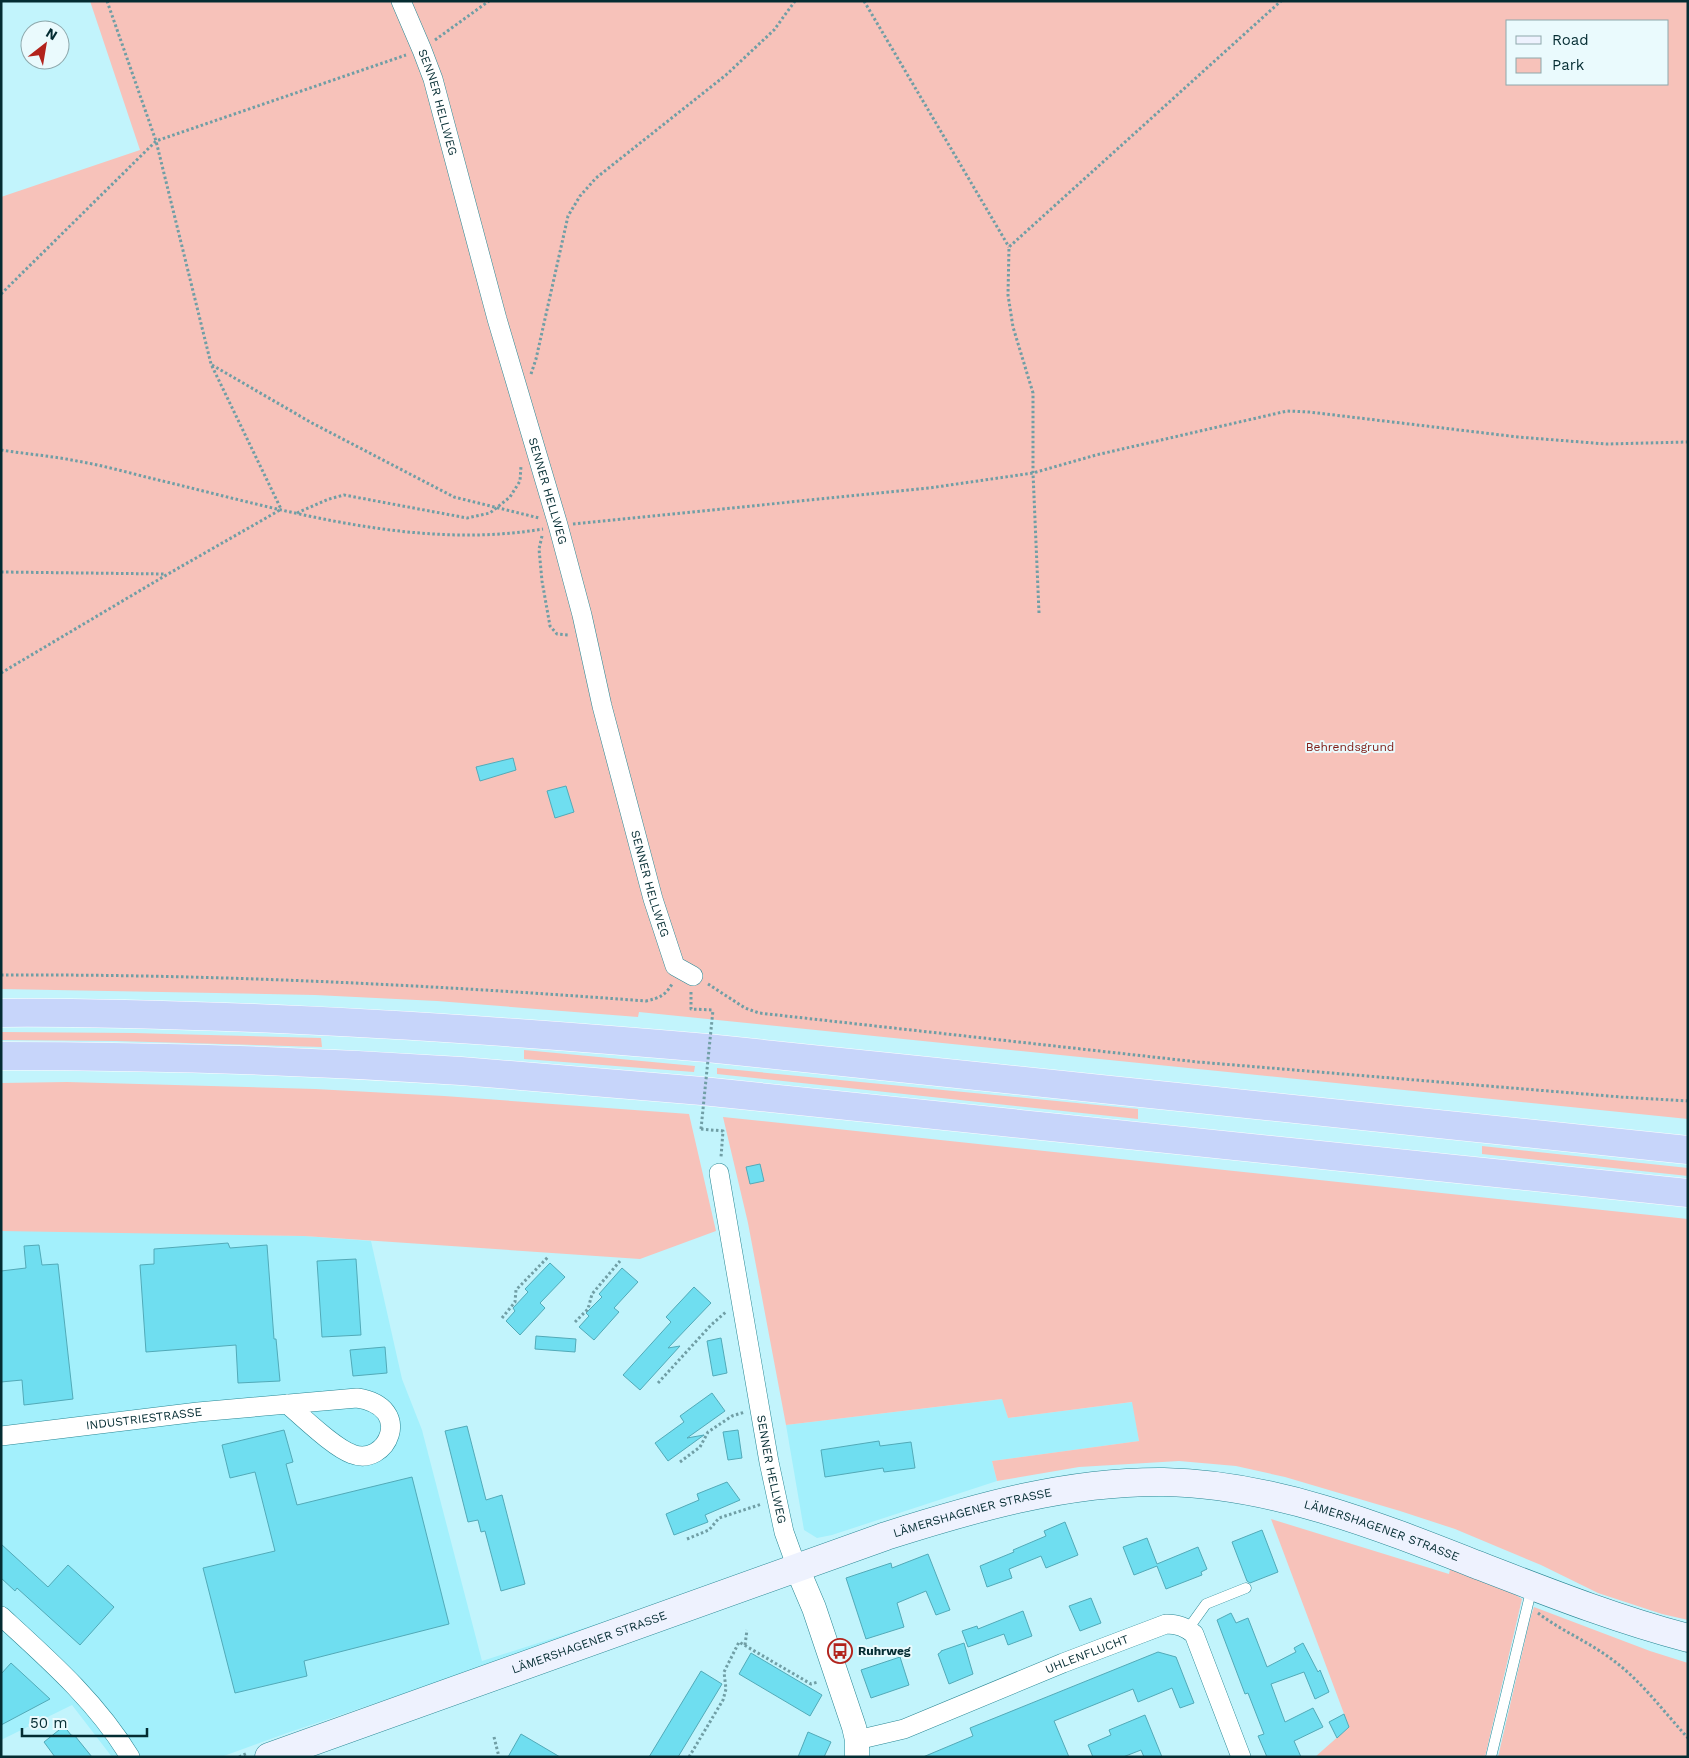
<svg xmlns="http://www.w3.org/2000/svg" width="1689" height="1758" viewBox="0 0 1689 1758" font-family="'Work Sans',sans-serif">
<rect width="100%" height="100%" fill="#c2f4fc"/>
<g fill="#a3f0fc">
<polygon points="30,1230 304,1236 371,1241 402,1379 422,1430 482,1661 625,1615 527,1652 287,1733 221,1757 112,1757 72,1705 1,1740 1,1231"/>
<polygon points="1003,1399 1008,1418 1133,1402 1139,1441 992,1461 997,1481 832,1535 817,1538 804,1530 786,1425"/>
</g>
<g fill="#f7c2ba" fill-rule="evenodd">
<path d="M90 1H1688V1119L639 1012 638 1017 437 1001 315 995 1 989V197L140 150ZM1508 21H1668V84H1508Z"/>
<polygon points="1,1032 134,1033 321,1038 322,1047 116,1041 1,1040"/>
<polygon points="524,1050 695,1066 694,1072 524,1059"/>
<polygon points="717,1068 1138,1109 1138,1119 717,1074"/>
<polygon points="67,1082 315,1089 444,1096 689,1114 716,1231 640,1259 304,1236 1,1231 1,1083"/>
<polygon points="723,1117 1688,1219 1688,1620 1662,1614 1598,1593 1541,1565 1455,1529 1400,1511 1285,1477 1236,1466 1179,1461 1079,1467 997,1481 992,1461 1139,1441 1132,1402 1008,1418 1002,1399 786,1425 748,1223"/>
<polygon points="1482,1146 1688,1168 1688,1176 1482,1154"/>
<polygon points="1271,1519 1449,1574 1451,1565 1500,1584 1522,1599 1485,1757 1315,1757 1349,1727"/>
<polygon points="1534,1607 1650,1651 1688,1663 1688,1757 1498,1757 1530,1619"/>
</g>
<g fill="#6fdef0" stroke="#52aab8">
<polygon points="513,758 516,770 480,781 476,767"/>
<polygon points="566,786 574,812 555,818 547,791"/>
<polygon points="760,1164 764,1181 750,1184 746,1167"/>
<polygon points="228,1243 230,1248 267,1245 274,1339 276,1339 280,1381 238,1383 236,1345 146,1352 140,1265 154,1264 154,1249"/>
<polygon points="39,1245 42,1265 58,1264 73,1399 24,1405 22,1380 1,1382 1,1271 26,1268 24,1246"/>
<polygon points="356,1259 361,1335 322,1337 317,1261"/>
<polygon points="550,1263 565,1277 540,1303 545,1308 520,1335 506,1321 515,1311 513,1308 528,1292 525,1289"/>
<polygon points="622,1268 638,1282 614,1308 619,1312 594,1340 579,1327 589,1316 586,1313 602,1297 599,1294"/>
<polygon points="694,1287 711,1303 668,1348 680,1346 640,1390 623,1375 671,1322 666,1317"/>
<polygon points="536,1336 576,1339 575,1352 535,1349"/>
<polygon points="721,1338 727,1373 713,1376 707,1341"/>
<polygon points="385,1347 387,1373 353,1376 350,1350"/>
<polygon points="712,1393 725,1411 687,1438 704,1435 668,1461 655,1443 684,1422 680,1416"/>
<polygon points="467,1426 486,1500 502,1495 525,1584 501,1591 485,1531 481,1532 478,1520 468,1522 445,1431"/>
<polygon points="284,1430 293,1462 286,1464 297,1505 412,1477 449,1624 304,1661 307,1676 235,1693 203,1568 275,1551 255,1472 230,1478 222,1445"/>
<polygon points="738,1430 742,1458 728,1460 723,1432"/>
<polygon points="879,1441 880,1446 911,1442 915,1468 884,1472 883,1468 825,1477 821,1450"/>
<polygon points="727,1482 740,1500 705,1515 708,1522 674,1535 666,1514 699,1500 697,1494"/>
<polygon points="1065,1522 1078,1555 1046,1568 1041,1556 1009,1569 1012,1578 987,1587 980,1566 1014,1552 1013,1550 1046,1536 1044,1531"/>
<polygon points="1262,1530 1278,1572 1250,1583 1247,1581 1232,1542"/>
<polygon points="1147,1538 1157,1564 1198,1547 1207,1569 1201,1572 1202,1575 1166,1589 1157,1566 1134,1575 1123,1547"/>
<polygon points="1,1544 48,1587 68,1565 114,1607 80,1645 17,1588 15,1591 1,1578"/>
<polygon points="928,1554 950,1610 936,1615 926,1591 897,1603 904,1627 866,1639 846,1578 891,1563 892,1568"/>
<polygon points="1091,1598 1101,1623 1080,1631 1069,1606"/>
<polygon points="1023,1611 1032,1636 1008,1645 1004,1634 968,1647 962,1631 977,1626 978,1629"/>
<polygon points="1231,1613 1236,1623 1248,1618 1267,1667 1296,1652 1294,1648 1303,1643 1318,1672 1320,1670 1329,1692 1315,1699 1304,1672 1271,1684 1285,1722 1313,1708 1323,1727 1294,1741 1301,1757 1267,1757 1258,1736 1264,1734 1248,1693 1245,1694 1217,1620"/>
<polygon points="964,1643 973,1674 949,1684 938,1654 941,1652 941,1651"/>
<polygon points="1158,1652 1176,1657 1194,1703 1180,1708 1172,1688 1138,1702 1133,1689 1054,1721 1069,1757 923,1757 973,1736 970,1728"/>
<polygon points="751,1653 822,1695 810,1716 739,1674"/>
<polygon points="900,1657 909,1685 871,1698 861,1670"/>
<polygon points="11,1663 50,1699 1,1725 1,1674"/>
<polygon points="701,1671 722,1684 678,1757 649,1757"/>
<polygon points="1344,1714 1349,1727 1337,1738 1329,1722"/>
<polygon points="1145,1715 1162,1757 1144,1757 1141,1750 1123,1757 1093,1757 1088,1745 1111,1735 1109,1730"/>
<polygon points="64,1726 71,1735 75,1736 92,1757 55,1757 44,1742"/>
<polygon points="808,1732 831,1742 824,1757 798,1757"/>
<polygon points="521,1734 560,1757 508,1757"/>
</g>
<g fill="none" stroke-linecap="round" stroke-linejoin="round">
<defs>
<g id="service">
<polyline points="1188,1629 1206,1604 1246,1588"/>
<polyline points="1491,1757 1532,1587"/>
</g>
<g id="minor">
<path id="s1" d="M401 1 422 50 433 79 497 319 558 525 582 615 602 706 653 899 675 966 693 976"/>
<path id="s2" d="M719 1173 769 1462 784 1532 797 1568"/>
<path id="s3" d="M1 1436 198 1412 357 1398C416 1407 386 1468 352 1454 333 1447 304 1418 287 1404"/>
<path d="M1 1616C48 1659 97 1702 130 1757"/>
<path id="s4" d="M857 1740 904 1729 1063 1663 1166 1624C1178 1624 1185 1627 1194 1634L1241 1757"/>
</g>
<polyline id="tertiary" points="797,1568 814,1608 854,1727 857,1740 857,1757"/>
<g id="secondary">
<path id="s5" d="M269 1757 886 1536C977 1507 1068 1481 1164 1482 1272 1484 1376 1525 1475 1564 1545 1591 1615 1619 1688 1638"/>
</g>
<g id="motorway">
<path d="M1 1013C86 1012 170 1015 254 1018 405 1024 556 1035 707 1048L1688 1150"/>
<path d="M1 1056C155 1056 308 1061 461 1071 542 1077 622 1084 702 1091L1688 1193"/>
</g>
</defs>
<use href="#service" stroke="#298794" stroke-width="11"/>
<use href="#minor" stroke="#298794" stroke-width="20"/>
<use href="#tertiary" stroke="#298794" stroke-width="25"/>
<use href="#secondary" stroke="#298794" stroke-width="29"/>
<use href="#motorway" stroke="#fff" stroke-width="29"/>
<g stroke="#709ea5" stroke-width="3" stroke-dasharray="2.5 2.5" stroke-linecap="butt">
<polyline points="107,1 156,141 211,364 281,509"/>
<polyline points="864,1 1009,247"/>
<polyline points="435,40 489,1"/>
<polyline points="1,294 156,141 406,55"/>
<polyline points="212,365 312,423 454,497 539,518"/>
<polyline points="531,374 536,359 568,216 580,196 596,178 726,75 774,30 795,1"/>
<path d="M1 450C26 454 52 456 77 461 101 465 126 472 150 478 277 508 411 551 543 529"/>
<polyline points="297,513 329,499 344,495 467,518 490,513 510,497 520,481 521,466"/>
<polyline points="573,524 929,488 1033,473 1096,455 1287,411 1309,412 1518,437 1606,444 1688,442"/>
<polyline points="542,536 539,549 542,581 550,626 557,634 569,635"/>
<polyline points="1,572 166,574"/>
<polyline points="1039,613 1033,473 1033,393 1013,327 1008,295 1009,247 1281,1"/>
<polyline points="1,673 168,574 280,510"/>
<path d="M1 975C216 974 431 985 646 1001 659 998 665 996 672 984"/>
<polyline points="708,984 745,1008 759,1013 1198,1062 1621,1097 1688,1101"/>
<polyline points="691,992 691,1009 713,1010"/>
<polyline points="701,1129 723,1131 721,1157"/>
<polyline points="502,1318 515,1302 516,1290 549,1256"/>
<polyline points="575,1322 588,1309 592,1294 620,1261"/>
<polyline points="658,1383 711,1325 727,1311"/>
<polyline points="680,1462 700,1447 708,1432 732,1416 745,1412"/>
<polyline points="687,1539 709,1530 719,1518 762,1504"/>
<path d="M1538 1613C1560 1630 1587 1641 1610 1658 1640 1679 1663 1711 1688 1738"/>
<polyline points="745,1645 747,1630"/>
<polyline points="494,1737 499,1757"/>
<polyline points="239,1757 248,1753"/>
<polyline points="689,1757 723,1700 726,1689 724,1672 739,1642 811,1684 818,1682"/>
</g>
<use href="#service" stroke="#fff" stroke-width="10"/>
<use href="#minor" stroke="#fff" stroke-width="19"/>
<use href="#tertiary" stroke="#fff" stroke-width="24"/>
<use href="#secondary" stroke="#eef2fe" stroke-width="28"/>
<use href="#motorway" stroke="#c7d5fa" stroke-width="28"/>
<polyline stroke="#709ea5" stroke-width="3" stroke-dasharray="2.5 2.5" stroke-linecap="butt" points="701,1129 713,1010"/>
</g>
<defs>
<symbol id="bus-ring" viewBox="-11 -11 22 22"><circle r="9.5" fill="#eafafd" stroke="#b2231c" stroke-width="1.5"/><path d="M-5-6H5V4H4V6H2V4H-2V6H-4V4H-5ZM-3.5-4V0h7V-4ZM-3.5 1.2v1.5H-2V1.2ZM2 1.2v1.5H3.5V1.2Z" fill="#b2231c"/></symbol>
</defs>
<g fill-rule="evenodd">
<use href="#bus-ring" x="826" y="1637" width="28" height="28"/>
</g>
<g text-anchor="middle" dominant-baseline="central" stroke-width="4" stroke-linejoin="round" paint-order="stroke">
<g font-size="12" fill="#042c32" stroke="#eafafd">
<text stroke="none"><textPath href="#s1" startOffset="108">SENNER HELLWEG</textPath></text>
<text stroke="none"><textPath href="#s1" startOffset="512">SENNER HELLWEG</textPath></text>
<text stroke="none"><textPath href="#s1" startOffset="918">SENNER HELLWEG</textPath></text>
<text stroke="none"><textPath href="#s3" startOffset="144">INDUSTRIESTRASSE</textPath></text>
<text stroke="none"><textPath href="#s2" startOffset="301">SENNER HELLWEG</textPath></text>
<text stroke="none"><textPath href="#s5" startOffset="745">LÄMERSHAGENER STRASSE</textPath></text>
<text stroke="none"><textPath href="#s5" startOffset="1164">LÄMERSHAGENER STRASSE</textPath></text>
<text stroke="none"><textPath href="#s5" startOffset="340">LÄMERSHAGENER STRASSE</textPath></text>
<text stroke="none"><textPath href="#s4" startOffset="246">UHLENFLUCHT</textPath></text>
</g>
<g font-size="12" fill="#7e1b15" stroke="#eafafd">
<text x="1350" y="747">Behrendsgrund</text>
</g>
<g font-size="12" font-weight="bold" fill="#042c32" stroke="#eafafd" text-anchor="start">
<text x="858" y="1651">Ruhrweg</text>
</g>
</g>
<rect width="1689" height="1758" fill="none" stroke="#042c32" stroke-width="5"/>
<rect x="1506" y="20" width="162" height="65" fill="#eafafd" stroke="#8ea8ac"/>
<rect x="1516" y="36" width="25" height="8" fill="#eef2fe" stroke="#8ea8ac"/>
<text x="1552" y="45" font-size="15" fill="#042c32">Road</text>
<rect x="1516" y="58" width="25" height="15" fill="#f7c2ba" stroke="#8ea8ac"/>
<text x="1552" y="70" font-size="15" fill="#042c32">Park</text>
<g transform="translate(45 45) rotate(31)"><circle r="24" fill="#eafafd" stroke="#8ea8ac"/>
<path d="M0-4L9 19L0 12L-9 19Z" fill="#b2231c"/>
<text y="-8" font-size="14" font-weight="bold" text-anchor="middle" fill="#042c32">N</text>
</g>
<path d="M22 1728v8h125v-8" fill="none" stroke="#042c32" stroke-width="2.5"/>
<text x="30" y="1728" font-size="15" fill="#042c32" stroke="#eafafd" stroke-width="4" paint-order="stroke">50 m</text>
</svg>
